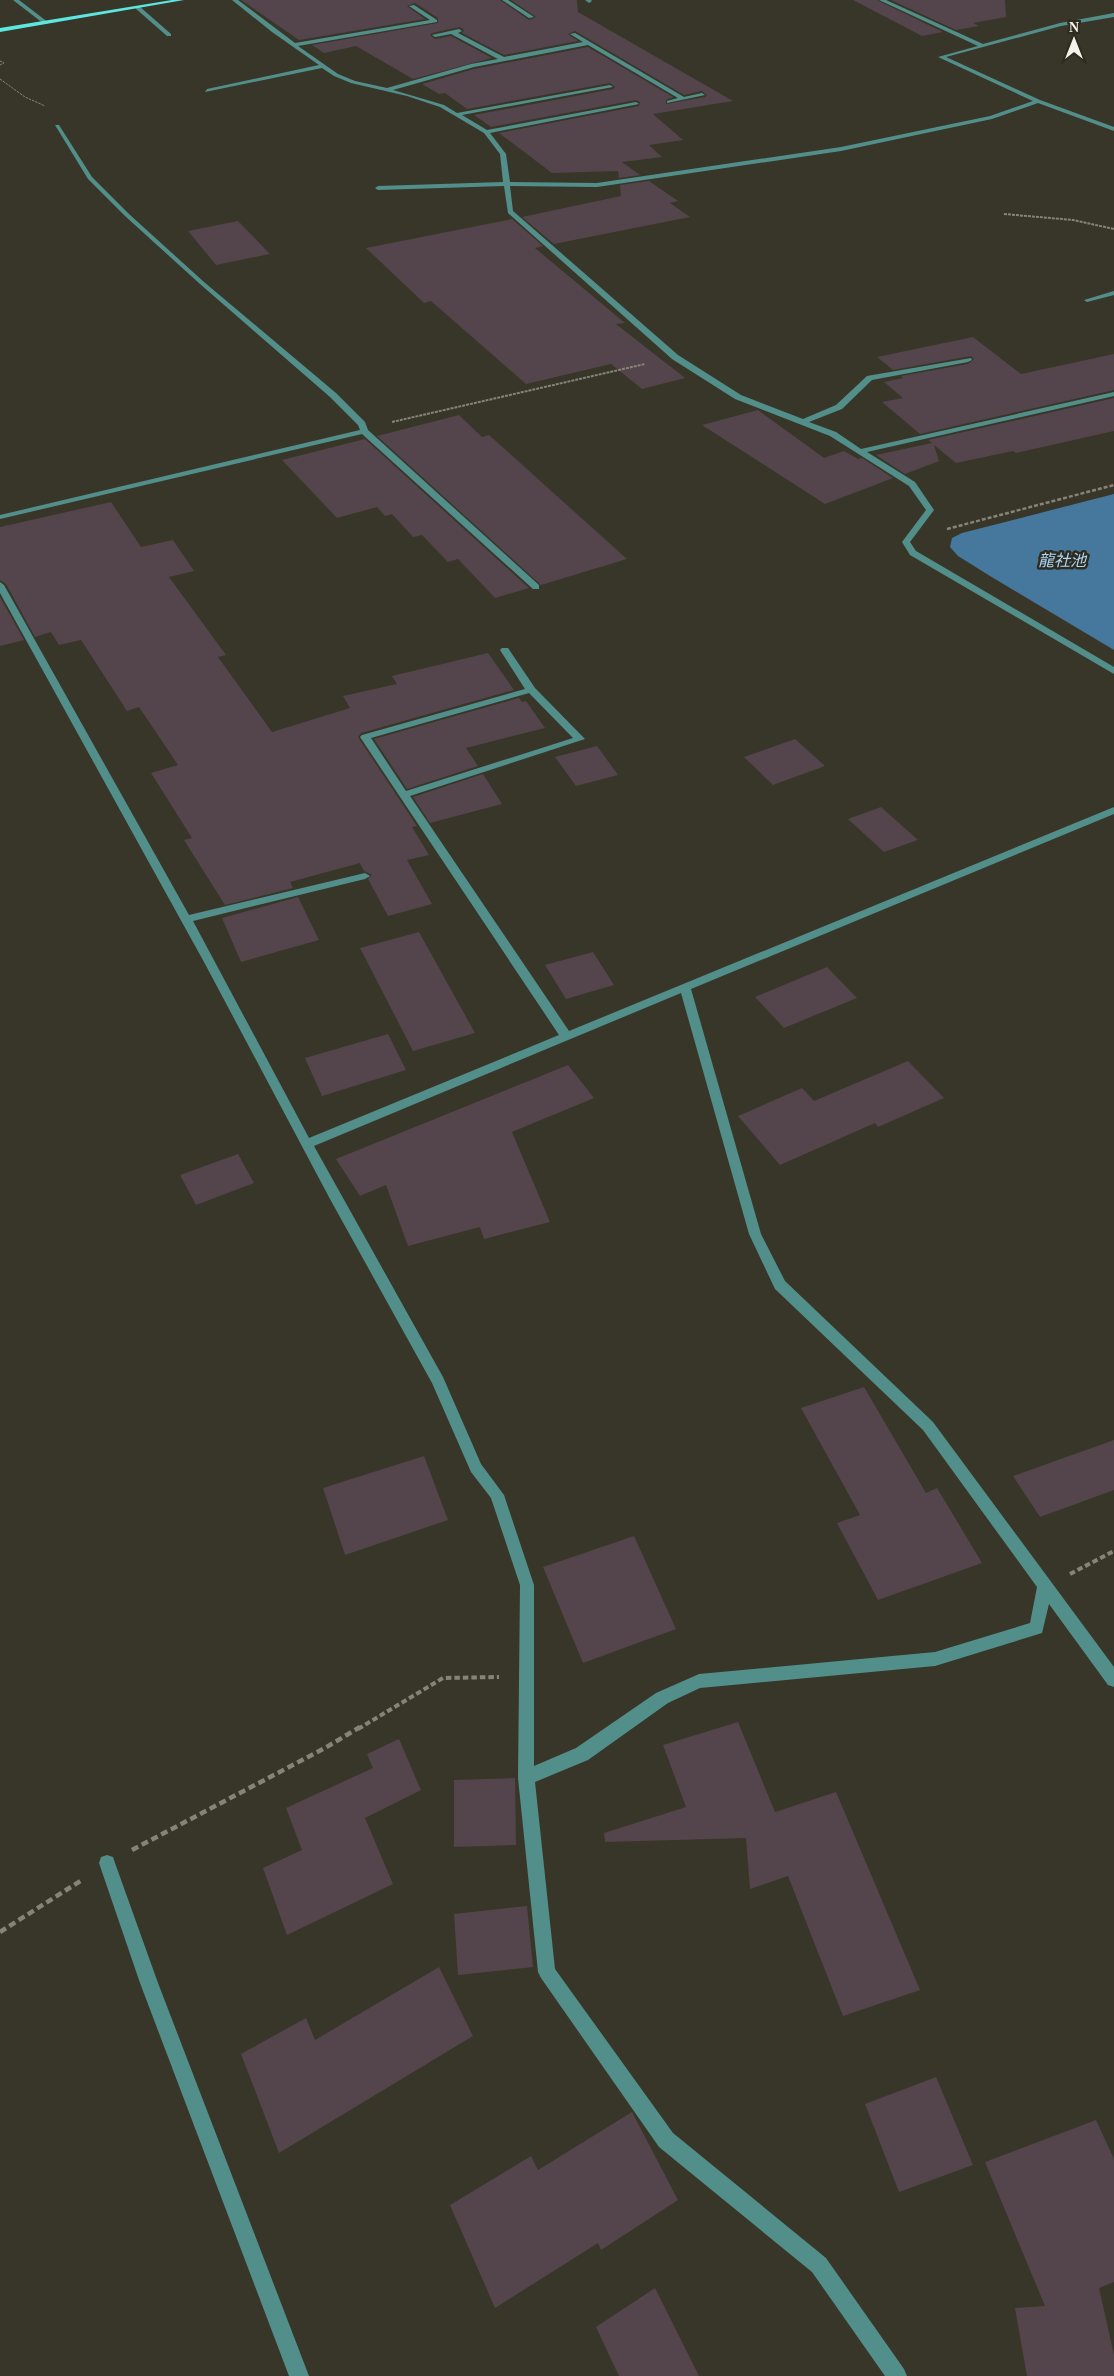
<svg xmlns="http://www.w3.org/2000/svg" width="1114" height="2376" viewBox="0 0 1114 2376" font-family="'Times New Roman','Noto Sans JP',serif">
<rect width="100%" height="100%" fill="#383628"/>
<polygon fill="#46789e" points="1114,494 1114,650 990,576 958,556 950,547 952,538 962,533"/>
<g fill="#54444b">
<polygon points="241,0 500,0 529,20 536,17 511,0 577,0 578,12 733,101 653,114 683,140 649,145 662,157 622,162 640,175 619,178 618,171 552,173 499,133 639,106 640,102 636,100 491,127 474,115 613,89 615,87 610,83 467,109 445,93 439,94 422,84 474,69 588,47 673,97 666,100 666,104 705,97 707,95 702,91 684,95 575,31 568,34 578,41 504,55 462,33 464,30 460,27 432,33 430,35 435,39 451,36 492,58 413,79 356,46 324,53 312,45 438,23 438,18 415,3 407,6 425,19 299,40"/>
<polygon points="853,0 877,0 943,32 922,36"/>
<polygon points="891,0 1005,0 1006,17 973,23 979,26 956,30"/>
<polygon points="649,181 678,201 670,203 690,217 554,244 522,217 621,196 620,185"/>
<polygon points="512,219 543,246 535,248 625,323 616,324 685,378 642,389 611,364 526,384 431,301 424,303 366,248"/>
<polygon points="238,221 270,254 216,265 188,231"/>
<polygon points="973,337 1021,374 1114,354 1114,390 920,434 882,402 903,398 884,382 903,378 901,376 968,364 974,359 971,356 893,370 877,357"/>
<polygon points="1114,398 1114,431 1016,453 1013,451 956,463 934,445 939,461 905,474 876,455 932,443 928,440"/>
<polygon points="758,410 824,458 844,451 858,459 862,458 893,478 825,504 702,425"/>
<polygon points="459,415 482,437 489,435 627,559 541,585 377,436"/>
<polygon points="365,439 529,588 495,598 458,559 448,562 422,535 413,537 392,514 385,516 377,507 337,518 282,460"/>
<polygon points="111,502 141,547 173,540 194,571 169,577 226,655 218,657 272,732 350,708 343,696 397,684 392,676 488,653 514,690 361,733 358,737 417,826 412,827 429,855 407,860 432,904 388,916 368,879 372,875 364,871 360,863 290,882 293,888 225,905 184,840 192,838 151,773 178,765 139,707 127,711 81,640 59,645 51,632 35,637 6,584 0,580 0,527"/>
<polygon points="0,597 24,640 0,646"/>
<polygon points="519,698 522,702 526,701 545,728 466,748 478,766 407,789 374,739"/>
<polygon points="795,739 825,766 773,785 744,757"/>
<polygon points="597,746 618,775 576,786 555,757"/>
<polygon points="483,774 502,804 430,823 413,797"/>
<polygon points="881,807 918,840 884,852 848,819"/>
<polygon points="298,897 319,940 241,962 222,918"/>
<polygon points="419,932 475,1033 413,1051 360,948"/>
<polygon points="593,952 614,985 566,999 545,965"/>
<polygon points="827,967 857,998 784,1028 755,997"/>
<polygon points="388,1034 406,1070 322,1096 305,1058"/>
<polygon points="908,1061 944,1098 878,1127 875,1123 780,1165 738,1116 802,1088 814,1101"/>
<polygon points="568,1065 594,1098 512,1132 550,1222 484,1239 480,1227 408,1246 386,1185 360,1196 336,1159"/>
<polygon points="238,1154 254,1183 196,1205 180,1175"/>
<polygon points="864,1387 926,1493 937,1488 982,1563 878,1600 837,1523 860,1515 801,1408"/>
<polygon points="1114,1440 1114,1490 1040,1517 1013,1476"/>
<polygon points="424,1456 448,1520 345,1555 323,1488"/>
<polygon points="634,1536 676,1629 583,1663 543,1567"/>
<polygon points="738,1722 775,1812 836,1792 920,1990 843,2016 788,1876 750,1889 746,1838 605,1842 604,1833 686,1807 663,1745"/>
<polygon points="399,1739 421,1790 365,1818 393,1884 287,1935 263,1868 302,1850 286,1808 373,1768 367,1754"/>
<polygon points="515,1778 516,1845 454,1847 454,1780"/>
<polygon points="527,1906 533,1967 458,1975 454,1914"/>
<polygon points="439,1967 473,2036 279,2153 241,2054 306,2018 315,2040"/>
<polygon points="936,2077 973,2165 899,2192 865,2104"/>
<polygon points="632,2112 678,2200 601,2250 598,2243 495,2308 450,2205 531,2156 538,2170"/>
<polygon points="1096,2120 1114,2159 1114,2282 1099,2288 1114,2355 1114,2376 1027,2376 1015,2308 1045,2306 985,2162"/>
<polygon points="655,2288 699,2376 619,2376 596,2327"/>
</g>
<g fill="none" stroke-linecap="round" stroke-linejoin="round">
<g stroke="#868479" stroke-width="1" stroke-dasharray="2.5 1" stroke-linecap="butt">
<polyline points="0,61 4,63 0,65"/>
<polyline points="0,79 25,97 45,106"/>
</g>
<g stroke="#868479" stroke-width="2" stroke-dasharray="3 1" stroke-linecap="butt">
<polyline points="1004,214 1073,220 1114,229"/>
<polyline points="392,422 645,364"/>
</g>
<polyline stroke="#868479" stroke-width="2.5" stroke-dasharray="4 2" stroke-linecap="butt" points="947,529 1114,485"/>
<g stroke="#868479" stroke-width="4" stroke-dasharray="5.5 3" stroke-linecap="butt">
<polyline points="1070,1574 1114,1551"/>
<polyline points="358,1729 443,1678 499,1677"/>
</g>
<g stroke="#868479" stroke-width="4.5" stroke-dasharray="7 4" stroke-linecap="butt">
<polyline points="132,1850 325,1748 360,1727"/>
<polyline points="0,1932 82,1880"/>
</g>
<g fill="#528f8b" fill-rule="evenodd">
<polygon points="13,0 19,0 49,23 44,24"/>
<polygon points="232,0 238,0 295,43 430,20 409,6 414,5 437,20 437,22 298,46 338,74 355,81 387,88 471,64 498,59 451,34 435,37 432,35 459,29 462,31 458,33 504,57 583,42 570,34 575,33 684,97 702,93 705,95 667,103 667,101 678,98 588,45 474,67 393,90 444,105 457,113 610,85 613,87 462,115 487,130 636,102 639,104 490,133 506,154 510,182 597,183 841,147 990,116 1033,101 938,57 978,46 879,0 886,0 983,44 1060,23 1114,13 1114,17 1061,26 946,57 1040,100 1114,127 1114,131 1038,103 992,119 841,151 597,187 510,186 513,211 678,355 741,395 803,419 836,405 867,376 971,358 972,360 968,362 872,380 842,409 809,422 836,432 861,449 1114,392 1114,396 867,452 915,482 934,510 910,542 916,551 1114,667 1114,674 910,555 902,542 926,510 909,486 830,436 735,399 672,359 508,213 504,186 378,190 375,188 378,186 503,182 500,154 484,133 440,107 407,96 351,83 334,76 322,68 205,92 207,89 319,65 272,32"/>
<polygon points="502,0 508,0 534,17 529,18"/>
<polygon points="585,0 591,0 592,1 589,3"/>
<polygon points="135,6 139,6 171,34 171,36 167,36 135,8"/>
<polygon points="55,125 59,125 92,177 129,214 204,282 336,393 365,422 368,430 539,585 539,589 533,589 362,434 0,519 0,515 360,430 358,425 330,397 200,284 125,216 88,179"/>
<polygon points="1114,291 1114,295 1087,302 1084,300"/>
<path d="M0 582 4 585 189 915 365 873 370 876 365 879 193 921 309 1138 559 1035 360 737 362 735 525 689 500 650 502 648H508L535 688 585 739 410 796 569 1031 1114 807V814L691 989 761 1234 785 1281 933 1422 1114 1667V1687L1108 1685 1049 1604 1042 1633 935 1666 700 1688 668 1703 588 1760 535 1782 555 1969 673 2133 826 2258 904 2369 907 2376H885L812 2272 659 2147 541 1978 538 1972 518 1778 520 1585 491 1498 471 1472 432 1383 330 1199 204 962 0 593ZM529 693 573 738 406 791 371 738ZM681 993 749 1234 775 1289 923 1430 1037 1587 1030 1623 935 1652 699 1674 656 1693 576 1748 534 1766V1585L504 1495 481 1464 443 1377 314 1146Z"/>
<polygon points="107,1855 113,1857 115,1863 158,1983 309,2376 289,2376 140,1983 99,1863 101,1857"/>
</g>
<polygon fill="#5de7e0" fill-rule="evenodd" points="172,0 184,0 0,32 0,28"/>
</g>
<g text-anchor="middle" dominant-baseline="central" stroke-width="5" stroke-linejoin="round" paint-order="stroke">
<g font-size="16" font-style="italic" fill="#abd7f9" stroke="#2e2c1f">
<text x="1062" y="560">龍社池</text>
</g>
</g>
<g transform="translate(1074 40)" stroke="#2e2c1f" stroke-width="4" paint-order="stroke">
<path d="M0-4L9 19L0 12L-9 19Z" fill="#f4f3eb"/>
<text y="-8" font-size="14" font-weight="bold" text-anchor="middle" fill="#f4f3eb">N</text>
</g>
</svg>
